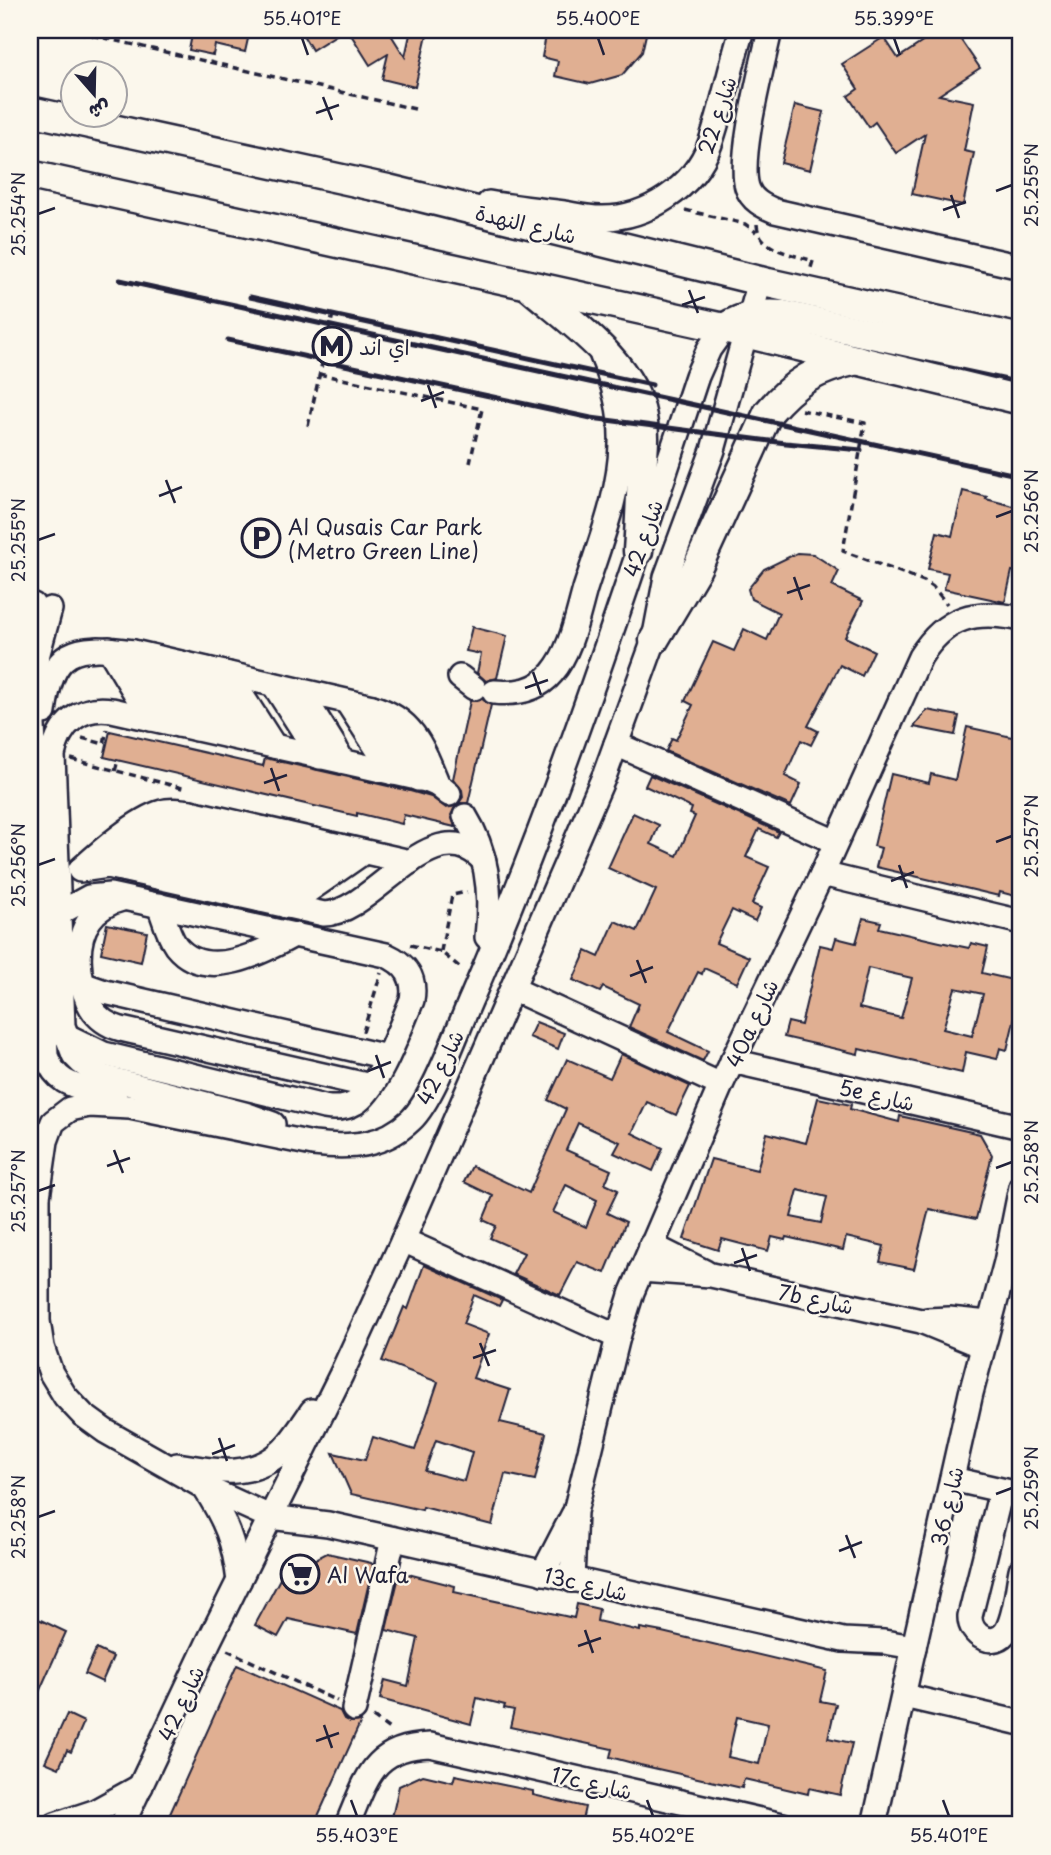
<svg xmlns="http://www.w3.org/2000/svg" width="1051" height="1855" viewBox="0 0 1051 1855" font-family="'Playpen Sans','Playpen Sans Arabic',sans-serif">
<rect width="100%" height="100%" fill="#fbf7ec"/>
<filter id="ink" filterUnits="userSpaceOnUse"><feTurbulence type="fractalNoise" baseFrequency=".0143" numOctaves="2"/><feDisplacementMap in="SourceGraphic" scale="14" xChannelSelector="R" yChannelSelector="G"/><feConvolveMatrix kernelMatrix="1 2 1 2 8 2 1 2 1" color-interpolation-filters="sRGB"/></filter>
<g filter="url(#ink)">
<g fill="#e0af92" stroke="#22223b" stroke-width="2" fill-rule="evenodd">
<polygon points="211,30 250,30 245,52 215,45 213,55 189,50 192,35 209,38"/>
<polygon points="300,30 344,30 312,50"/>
<polygon points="348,30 388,30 405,57 411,30 428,30 415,87 382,79 388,54 370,65"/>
<polygon points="547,30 647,30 642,52 622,75 590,84 555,76 558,61 542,57"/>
<polygon points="941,30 954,30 980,68 939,95 974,102 964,151 974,153 963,205 912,194 925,134 896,153 875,122 869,127 848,96 858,89 842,64 884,37 898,58"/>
<polygon points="795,105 824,112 810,170 781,163"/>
<polygon points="963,491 987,497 986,499 1021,508 1021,573 1012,571 1005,602 944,589 948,573 928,569 937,532 952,536"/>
<polygon points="797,553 813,554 839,571 832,586 863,601 845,637 874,651 862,676 840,665 808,726 818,731 811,745 801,740 785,776 801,784 791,806 666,751 672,738 676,740 693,705 685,701 713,642 734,651 744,629 767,640 779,613 751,599 748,589 764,569"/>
<polygon points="472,627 507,636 497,678 486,681 477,673 481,654 466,651"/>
<polygon points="482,699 491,705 468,803 459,803 463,797 462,790 453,779 470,701"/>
<polygon points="927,710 959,716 955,735 914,727"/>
<polygon points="967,727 1021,739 1021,797 1016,821 1021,822 1021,888 1019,897 1000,892 999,896 876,867 881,848 874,846 891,774 929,783 931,774 955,780"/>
<polygon points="110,731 263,766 265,758 410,791 431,797 446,808 456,806 451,815 455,827 404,815 402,824 357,813 357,816 104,757"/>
<polygon points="650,775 779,832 776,837 759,829 746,857 769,867 752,904 761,908 755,921 732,910 716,943 749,957 737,983 704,968 702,974 698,972 668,1032 708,1051 703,1061 629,1027 639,1004 603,987 600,992 573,980 586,951 599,957 615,921 637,931 656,890 608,868 633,813 659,825 651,844 677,856 695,816 690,814 692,808 645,786"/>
<path d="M863 918 881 922 879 928 940 942 969 948 971 943 988 947 982 973 1017 981 1014 990 1021 992 1007 1050 1000 1048 997 1059 966 1052 962 1073 859 1049 858 1054 784 1037 788 1022 801 1025 820 945 833 948 836 938 856 943ZM868 968 912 978 901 1018 859 1008ZM955 988 983 994 972 1036 943 1029Z"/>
<polygon points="107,924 147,932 141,962 101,953"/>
<polygon points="536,1022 564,1033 558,1049 529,1037"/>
<path d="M621 1054 690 1086 676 1115 647 1102 632 1133 663 1148 653 1171 614 1153 620 1142 578 1123 566 1150 611 1170 605 1184 618 1190 607 1213 626 1222 605 1273 577 1262 560 1295 513 1274 524 1253 490 1238 496 1226 483 1220 493 1196 464 1182 472 1166 529 1193 566 1109 548 1100 567 1059 610 1078ZM566 1185 597 1200 586 1227 553 1212Z"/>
<path d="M818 1098 851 1105 850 1109 899 1122 900 1116 980 1134 992 1155 976 1219 929 1209 914 1269 880 1262 884 1246 846 1237 843 1250 786 1237 785 1240 772 1237 768 1251 722 1239 718 1250 684 1239 711 1159 757 1170 767 1133 806 1143ZM798 1190 827 1197 821 1223 791 1217Z"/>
<path d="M424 1265 502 1300 499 1306 474 1295 463 1324 489 1334 473 1378 510 1390 500 1422 546 1433 535 1480 505 1474 492 1525 423 1507 422 1510 351 1494 333 1453 365 1460 373 1437 415 1450 438 1382 382 1361 404 1307 408 1309ZM436 1440 472 1452 464 1481 425 1471Z"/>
<polygon points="327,1553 371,1563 373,1565 357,1634 288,1619 278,1637 255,1625 281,1577"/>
<path d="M400 1572 455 1586 454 1592 574 1618 577 1604 599 1609 597 1621 640 1631V1628L662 1632 827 1671 820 1701 836 1704 828 1738 852 1743 840 1795 809 1788 808 1794 744 1779 742 1788 640 1765 610 1757 612 1749 510 1727 514 1710 504 1708 505 1705 477 1698 471 1724 380 1699 385 1680 408 1686 418 1638 386 1630ZM737 1717 768 1724 759 1764 728 1757Z"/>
<polygon points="30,1615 66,1632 30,1712"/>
<polygon points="96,1649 113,1657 102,1682 85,1674"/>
<polygon points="237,1665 340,1711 344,1719 350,1722 361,1721 314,1825 165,1825"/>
<polygon points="67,1714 84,1722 71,1752 67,1750 59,1768 45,1762"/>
<polygon points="423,1775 453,1782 455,1775 533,1791 533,1795 585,1807 581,1825 405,1825 391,1822 399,1786"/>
</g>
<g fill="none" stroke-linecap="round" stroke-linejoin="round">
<defs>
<g id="minor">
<path d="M770 30C763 64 738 156 747 187 751 200 763 206 775 211L1021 267"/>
<path d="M489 203C514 207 539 210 564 213 576 215 589 218 601 218 647 219 694 187 710 144 723 107 730 67 742 30"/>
<path d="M724 328 709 349 697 376C628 584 560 795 472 997 458 1028 434 1098 411 1120 383 1147 350 1148 313 1144L130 1107 89 1105 70 1109 53 1122 46 1141 38 1197V1321L42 1347 51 1373 65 1396 83 1415 105 1431 204 1487 270 1517 328 1524 843 1640 884 1642 914 1647"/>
<path d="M50 609 34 668 32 698 46 1056C60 1093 85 1084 115 1098"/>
<polyline points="30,618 33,605"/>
<polyline points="109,649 151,719"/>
<polyline points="133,652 178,725"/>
<polyline points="159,658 192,714 196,729"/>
<polyline points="181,663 226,735"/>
<polyline points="205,669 250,741"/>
<polyline points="228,674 274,746"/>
<polyline points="460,677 474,688"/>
<polyline points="274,685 320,757"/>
<polyline points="300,691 335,747 342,761"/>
<path d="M494 692C516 694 537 691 552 673 571 651 577 617 585 589 600 542 620 494 621 444 622 414 614 384 602 356"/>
<polyline points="347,702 393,773"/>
<polyline points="372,707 418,779"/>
<path d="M44 712C52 649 73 644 133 652L372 707C414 719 423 749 438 785"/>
<polyline points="616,744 836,842"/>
<path d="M465 816C488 853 492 895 487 937"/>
<polyline points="114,867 190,812"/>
<path d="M81 869C101 851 137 819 162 812 171 809 181 811 190 812L410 862"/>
<path d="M80 870 108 866 324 914C375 913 432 805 484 861"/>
<polyline points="136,872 215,818"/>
<polyline points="822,874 1021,922"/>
<polyline points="158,877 242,824"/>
<polyline points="187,883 265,829"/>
<polyline points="210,888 286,834"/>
<polyline points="237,895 315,840"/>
<path d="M122 899C86 908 76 937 80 971 84 999 92 1021 121 1029L371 1086"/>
<polyline points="261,900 340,846"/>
<path d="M159 905C164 918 168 935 176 946 206 983 263 952 294 935"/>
<polyline points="286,906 364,852"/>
<path d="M58 914 89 897 110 895 386 955C406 964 416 978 412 1000 401 1025 378 1090 355 1103 345 1109 335 1109 324 1107L104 1054 65 1035"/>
<polyline points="82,984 105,992 387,1057"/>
<polyline points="513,989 721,1085"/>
<polyline points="732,1061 1021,1127"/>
<path d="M273 1124 245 1114 100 1076 82 1063 74 1055 63 1026 53 755C59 724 80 705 112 710L426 780 438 785 449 794"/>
<polyline points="403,1240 618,1337"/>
<polyline points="651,1245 705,1272"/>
<polyline points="641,1270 711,1275 921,1321 982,1346"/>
<polyline points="927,1320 949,1319 988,1323"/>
<path d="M177 1465C214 1471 251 1480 282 1451 293 1440 303 1424 312 1411"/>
<polyline points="952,1479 1010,1492"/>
<path d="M204 1487C226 1521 234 1541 239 1581"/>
<path d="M1021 1493C1011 1490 1003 1494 998 1503L970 1616C969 1636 995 1650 1007 1630 1016 1613 1017 1589 1021 1570"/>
<polyline points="543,1573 573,1515"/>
<path d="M572 1580 575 1512 618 1337 632 1292 721 1085 822 874 920 657C946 616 975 609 1021 619"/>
<polyline points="904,1696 1021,1723"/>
<polyline points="354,1709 393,1539"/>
<polyline points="55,1825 94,1812 141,1786"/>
<polyline points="122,1825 209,1641 341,1375 403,1240 605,774 654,640 666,577 713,450 760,281"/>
<path d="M347 1825C367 1779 372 1747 430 1745L782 1825"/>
<polyline points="874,1825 971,1393 1006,1262 1021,1187"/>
</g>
<g id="major">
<polyline points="30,111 388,189 768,283 1021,339"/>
<polyline points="30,175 724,328 1021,400"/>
<path d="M529 286C569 321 632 362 642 417 646 435 643 452 642 471 641 497 640 524 638 551"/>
<path d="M724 328C744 316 761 313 783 315L1021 366"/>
<path d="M654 640 697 568 768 413C795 381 816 369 857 360"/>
</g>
</defs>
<use href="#minor" stroke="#22223b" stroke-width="28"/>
<use href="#major" stroke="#22223b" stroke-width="33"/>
<g stroke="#22223b" stroke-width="3.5" stroke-dasharray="7 5" stroke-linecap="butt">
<polyline points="69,30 415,109"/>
<polyline points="685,210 745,224 756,232"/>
<path d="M757 224C758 250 792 254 813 261L810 271"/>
<polyline points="319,374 482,409 470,463"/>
<polyline points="801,410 865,423 843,551 924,581 933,587 947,604"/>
<polyline points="308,426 333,314"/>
<polyline points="82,738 104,744 107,729"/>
<polyline points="71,759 186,789"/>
<polyline points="115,771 118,760"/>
<polyline points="410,945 441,952 462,969"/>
<polyline points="441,951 452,895 467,892"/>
<polyline points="363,1032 381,973"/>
<polyline points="227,1650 337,1701"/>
<polyline points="373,1717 392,1731"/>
</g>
<use href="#minor" stroke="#fbf7ec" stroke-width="23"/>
<use href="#major" stroke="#fbf7ec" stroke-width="28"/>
<g stroke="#22223b" stroke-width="5">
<polyline points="120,280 1021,476"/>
<polyline points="250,297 652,385"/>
<polyline points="228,340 591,418 786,443 861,450"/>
</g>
</g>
</g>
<path fill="none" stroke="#22223b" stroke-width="2.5" d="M302 38 308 55M598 38 604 55M894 38 900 55M323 97 332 120M316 113 339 105M996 191 1012 185M951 195 959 218M943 210 966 202M38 214 55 208M689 290 698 313M682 305 705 297M428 385 436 408M421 401 444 392M166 480 175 503M159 496 182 487M996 517 1012 511M38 540 55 534M794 577 802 600M787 593 810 585M533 672 541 695M525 688 548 680M271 768 279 791M264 783 287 775M996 842 1012 836M38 865 55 859M899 865 907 888M891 881 914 872M637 960 646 983M630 976 653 967M376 1055 384 1078M368 1071 391 1062M114 1150 123 1173M107 1166 130 1158M996 1168 1012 1162M38 1191 55 1185M742 1248 750 1271M734 1263 757 1255M480 1343 489 1366M473 1358 496 1350M219 1438 227 1461M212 1454 235 1445M996 1494 1012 1488M38 1517 55 1511M846 1535 855 1558M839 1551 862 1542M585 1630 593 1653M578 1646 601 1638M324 1725 332 1748M316 1741 339 1733M351 1800 357 1816M647 1800 653 1816M943 1800 949 1816"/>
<defs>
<symbol id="metro-ring" viewBox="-11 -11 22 22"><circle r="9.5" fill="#fbf7ec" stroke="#22223b" stroke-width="1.5"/><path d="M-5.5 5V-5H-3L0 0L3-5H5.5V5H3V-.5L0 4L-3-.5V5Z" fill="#22223b"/></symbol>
<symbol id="parking-ring" viewBox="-11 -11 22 22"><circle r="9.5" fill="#fbf7ec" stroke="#22223b" stroke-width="1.5"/><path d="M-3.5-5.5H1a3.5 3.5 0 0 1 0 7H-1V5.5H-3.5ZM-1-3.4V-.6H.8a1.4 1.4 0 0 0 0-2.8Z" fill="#22223b"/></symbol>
<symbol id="supermarket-ring" viewBox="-11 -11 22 22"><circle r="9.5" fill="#fbf7ec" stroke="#22223b" stroke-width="1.5"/><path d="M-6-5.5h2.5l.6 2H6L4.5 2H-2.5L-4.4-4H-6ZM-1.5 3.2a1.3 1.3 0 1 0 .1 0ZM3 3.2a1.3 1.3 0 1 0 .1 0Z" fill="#22223b"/></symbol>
</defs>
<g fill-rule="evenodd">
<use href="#metro-ring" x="310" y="324" width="44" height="44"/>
<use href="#parking-ring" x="239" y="516" width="44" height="44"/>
<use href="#supermarket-ring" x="278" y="1552" width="44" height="44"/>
</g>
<g text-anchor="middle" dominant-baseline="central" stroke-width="5" stroke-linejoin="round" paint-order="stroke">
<g font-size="21" fill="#22223b" stroke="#fbf7ec">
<text transform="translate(716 115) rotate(-72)">شارع 22</text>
<text transform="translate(526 223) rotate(14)">شارع النهدة</text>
<text transform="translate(642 538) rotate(-71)">شارع 42</text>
<text transform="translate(751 1023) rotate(-65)">40a شارع</text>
<text transform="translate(439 1067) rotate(-64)">شارع 42</text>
<text transform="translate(877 1094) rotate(13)">5e شارع</text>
<text transform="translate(816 1298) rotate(12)">7b شارع</text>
<text transform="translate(946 1506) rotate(-77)">شارع 36</text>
<text transform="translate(586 1583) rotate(13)">13c شارع</text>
<text transform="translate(180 1703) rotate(-65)">شارع 42</text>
<text transform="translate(592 1782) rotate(13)">17c شارع</text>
</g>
<g font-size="21" fill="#22223b" stroke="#fbf7ec" text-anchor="start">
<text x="359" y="346">اي اند</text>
<text x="288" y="526">Al Qusais Car Park<tspan x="288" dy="24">(Metro Green Line)</tspan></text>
<text x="327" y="1574">Al Wafa</text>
</g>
</g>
<rect width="1051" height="1855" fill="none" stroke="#fbf7ec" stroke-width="77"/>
<g transform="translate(94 94) rotate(160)"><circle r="33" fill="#fbf7ec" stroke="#a4a2a5" stroke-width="2"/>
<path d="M0-5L12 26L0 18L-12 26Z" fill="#22223b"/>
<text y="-10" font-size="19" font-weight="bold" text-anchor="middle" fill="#22223b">ش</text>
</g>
<rect x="38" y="38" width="974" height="1778" fill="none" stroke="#22223b" stroke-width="2.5"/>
<g font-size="18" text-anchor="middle" fill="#22223b">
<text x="302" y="25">55.401°E</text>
<text x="598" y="25">55.400°E</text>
<text x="894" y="25">55.399°E</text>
<text transform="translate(1032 185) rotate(-90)" y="6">25.255°N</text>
<text transform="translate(19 214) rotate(-90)" y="6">25.254°N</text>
<text transform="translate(1032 511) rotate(-90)" y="6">25.256°N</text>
<text transform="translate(19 540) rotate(-90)" y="6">25.255°N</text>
<text transform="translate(1032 836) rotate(-90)" y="6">25.257°N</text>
<text transform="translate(19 865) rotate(-90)" y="6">25.256°N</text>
<text transform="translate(1032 1162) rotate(-90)" y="6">25.258°N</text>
<text transform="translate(19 1191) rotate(-90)" y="6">25.257°N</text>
<text transform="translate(1032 1488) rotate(-90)" y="6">25.259°N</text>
<text transform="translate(19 1517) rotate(-90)" y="6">25.258°N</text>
<text x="357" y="1842">55.403°E</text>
<text x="653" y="1842">55.402°E</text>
<text x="949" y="1842">55.401°E</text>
</g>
</svg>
